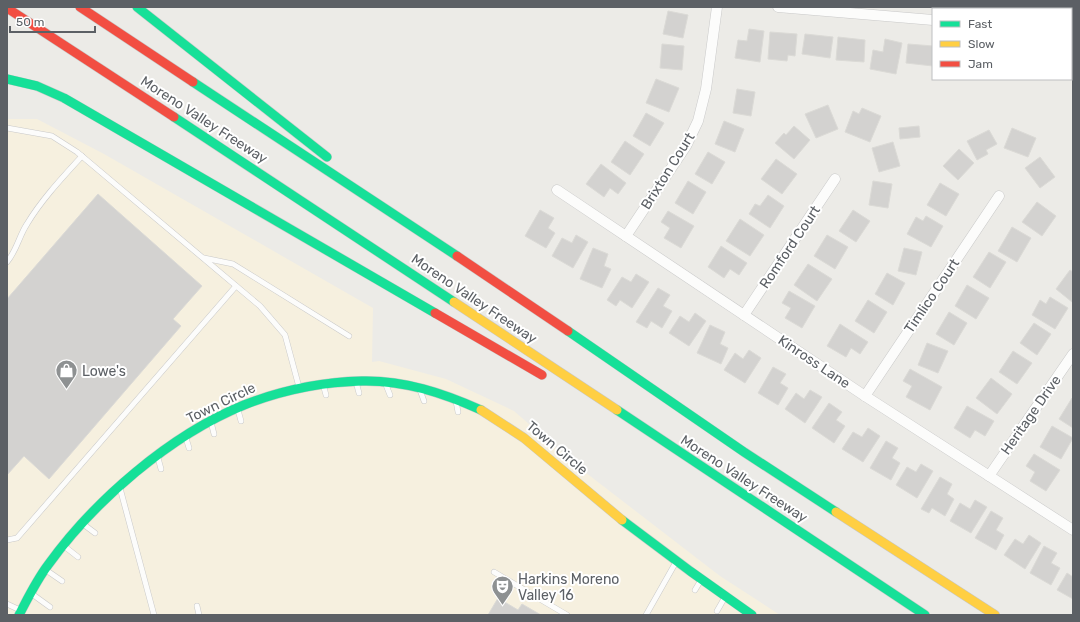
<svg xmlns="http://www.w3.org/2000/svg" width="1080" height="622" viewBox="0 0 1080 622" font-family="Rubik,sans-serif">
<rect width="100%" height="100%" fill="#ecebe7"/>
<polygon fill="#f6f0df" points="7,119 37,119 104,154 373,308 372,362 379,361 446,379 514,411 581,469 720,576 780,615 7,615"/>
<g fill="#d3d2d0" stroke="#dbdad6">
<polygon points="668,11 688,15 683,38 663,34"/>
<polygon points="749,29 764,31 760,62 735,58 738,40 747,41"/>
<polygon points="770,32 797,34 795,56 788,55 787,61 768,59"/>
<polygon points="805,34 833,37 830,58 802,54"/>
<polygon points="838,37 865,40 864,62 836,60"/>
<polygon points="885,39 902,43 896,74 870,69 873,50 883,52"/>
<polygon points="662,44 684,46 682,70 660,68"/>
<polygon points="908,44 933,46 933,66 906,63"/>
<polygon points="656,79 679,88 669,112 646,103"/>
<polygon points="737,89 755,92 751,116 733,113"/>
<polygon points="828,105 838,129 816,138 805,114"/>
<polygon points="862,108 881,116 870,142 845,132 853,111 859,114"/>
<polygon points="646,113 664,123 650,146 633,136"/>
<polygon points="724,121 744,129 735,152 715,144"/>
<polygon points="794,126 810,140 794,159 775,143 784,133 786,135"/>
<polygon points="919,126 920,137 900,139 899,128"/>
<polygon points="1012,128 1036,138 1028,157 1004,148"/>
<polygon points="989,130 997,144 986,150 988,154 977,160 967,141"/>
<polygon points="625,141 644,154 630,175 611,162"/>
<polygon points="893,142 900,166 879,172 872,148"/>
<polygon points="959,149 974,163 958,180 943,166"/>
<polygon points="708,152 725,162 712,184 695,174"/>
<polygon points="1040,157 1055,177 1040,188 1025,168"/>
<polygon points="776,159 797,174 782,194 761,179"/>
<polygon points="601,164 626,183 618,194 610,188 604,197 586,184"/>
<polygon points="688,181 706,192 693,214 675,203"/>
<polygon points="873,181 892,184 888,208 869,205"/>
<polygon points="940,183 959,194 946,216 927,205"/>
<polygon points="98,194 202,286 173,319 181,326 49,479 24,456 7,475 7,299"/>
<polygon points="768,195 784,206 770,228 749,214 755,204 760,206"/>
<polygon points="1037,202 1056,216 1042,236 1022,222"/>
<polygon points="540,210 554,218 548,228 555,233 546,248 525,236"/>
<polygon points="853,210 870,221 856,242 839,231"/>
<polygon points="668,211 694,226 681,248 664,238 670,228 661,222"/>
<polygon points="926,216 943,226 931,247 907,234 916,217 923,221"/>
<polygon points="740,219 764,235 750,256 726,241"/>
<polygon points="1012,227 1031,238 1017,262 998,251"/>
<polygon points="576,235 588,242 573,268 552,256 562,238 572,243"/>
<polygon points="827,235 848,247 835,269 814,256"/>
<polygon points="721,246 747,263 739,275 730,269 724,278 708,267"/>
<polygon points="593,248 608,254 604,266 611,269 602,288 580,279"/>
<polygon points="904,248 922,252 916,275 898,271"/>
<polygon points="989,252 1006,262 990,288 973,277"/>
<polygon points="808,264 832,279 817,301 794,285"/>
<polygon points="1070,270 1073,272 1072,302 1056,289"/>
<polygon points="887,273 905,283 893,305 875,294"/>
<polygon points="636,274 649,282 632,308 620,300 616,306 607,300 622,277 631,282"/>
<polygon points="967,285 989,298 976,319 955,306"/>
<polygon points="658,288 670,295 663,306 672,311 662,328 651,321 647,328 636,322"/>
<polygon points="789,291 815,306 802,328 785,318 791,308 782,303"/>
<polygon points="1050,297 1068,308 1055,329 1032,315 1040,300 1046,304"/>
<polygon points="868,300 887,312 874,333 855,321"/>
<polygon points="949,312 967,323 954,345 936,334"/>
<polygon points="695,313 706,321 689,346 669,333 680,316 689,322"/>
<polygon points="1034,323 1051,334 1037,355 1020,343"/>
<polygon points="840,324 868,342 860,354 851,348 846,357 827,346"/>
<polygon points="710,325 725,332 720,344 728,348 721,364 697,353"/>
<polygon points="927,343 948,351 938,373 918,365"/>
<polygon points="749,350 761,358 745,383 724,370 735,353 743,359"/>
<polygon points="1013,351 1032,363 1017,384 999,372"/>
<polygon points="773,367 786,374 780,383 788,388 778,405 758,393"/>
<polygon points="910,369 942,387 930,410 906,397 912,386 903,381"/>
<polygon points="991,378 1012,394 997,414 976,398"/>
<polygon points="810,390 822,397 805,423 785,409 796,393 804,399"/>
<polygon points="1072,398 1073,398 1073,428 1059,419"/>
<polygon points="829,403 842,412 836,420 845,426 834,443 812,428"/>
<polygon points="967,406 994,421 985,436 975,430 970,438 954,428"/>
<polygon points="1052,426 1073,438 1061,459 1040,447"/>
<polygon points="868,428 880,436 863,462 842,449 853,432 862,437"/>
<polygon points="886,441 898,448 892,458 900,463 891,480 870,468"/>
<polygon points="1034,454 1060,470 1046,491 1030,481 1035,472 1026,466"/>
<polygon points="921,464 933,471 917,498 896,485 907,467 916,472"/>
<polygon points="940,477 952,484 947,494 954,499 945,516 932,508 929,513 921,509"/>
<polygon points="975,500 987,507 971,533 950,521 960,503 970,509"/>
<polygon points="991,511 1003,518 996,530 1004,535 996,550 975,538"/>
<polygon points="1029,535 1041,543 1025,569 1004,555 1015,539 1023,544"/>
<polygon points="1044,546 1057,553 1051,563 1060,568 1051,585 1030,573"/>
<polygon points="1067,573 1073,577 1073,599 1057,590"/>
<polygon points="498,598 518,610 522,604 541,615 488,615"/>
</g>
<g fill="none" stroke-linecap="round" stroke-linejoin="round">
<defs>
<g id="lane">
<polyline points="7,128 52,136 77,152 260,306 285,335 299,387"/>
<polyline points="204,258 233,264 349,336"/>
<path d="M7 262C17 250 19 236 27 224 42 199 63 177 82 156"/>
<polyline points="356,382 359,393"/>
<polyline points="323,384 326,395"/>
<polyline points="386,385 390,395"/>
<polyline points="420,390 424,401"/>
<polyline points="456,401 458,412"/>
<polyline points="238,410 241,421"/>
<polyline points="211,422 214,434"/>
<polyline points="186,438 189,448"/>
<polyline points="158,458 161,469"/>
<polyline points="120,488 154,615"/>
<polyline points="83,524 95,533"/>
<polyline points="7,540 17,538 236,286"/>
<polyline points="64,546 78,557"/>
<polyline points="46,570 62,581"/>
<polyline points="494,572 567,615"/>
<polyline points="695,590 701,580"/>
<polyline points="32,594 50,607"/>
<polyline points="7,604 20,610"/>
<polyline points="197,606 199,615"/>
<polyline points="717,611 725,597"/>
<polyline points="646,615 676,562"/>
</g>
<g id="street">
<polyline points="778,7 933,20"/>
<polyline points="1012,9 1012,7"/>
<polyline points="1071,32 1073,32"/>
<polyline points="557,190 865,396 1073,530"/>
<polyline points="626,236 686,146 698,121 706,89 717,7"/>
<polyline points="744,315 835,179"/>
<polyline points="865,396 999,196"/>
<polyline points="989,476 1073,354"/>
</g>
<g id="fast">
<polyline points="137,7 327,157"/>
<polyline points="7,79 37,86 64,98 435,313"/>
<polyline points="193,82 457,256"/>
<polyline points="174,117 454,302"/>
<polyline points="568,331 744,452 836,512"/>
<polyline points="617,410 925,615"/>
<polyline points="622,520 690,571 752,615"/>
<path d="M19 615C28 598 36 581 48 565 94 501 170 435 244 405 282 390 322 382 362 381 404 380 443 393 481 410"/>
</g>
<g id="slow">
<polyline points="454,302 617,410"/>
<polyline points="481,410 524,438 622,520"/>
<polyline points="836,512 995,615"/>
</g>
<g id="jam">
<polyline points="80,7 193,82"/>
<polyline points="7,8 174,117"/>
<polyline points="457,256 568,331"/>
<polyline points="435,313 542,375"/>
</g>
</defs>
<use href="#lane" stroke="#c9c9c9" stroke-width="6"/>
<use href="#street" stroke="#c9c9c9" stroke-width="11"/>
<use href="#fast" stroke="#c7c8c7" stroke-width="10"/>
<use href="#slow" stroke="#c7c8c7" stroke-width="10"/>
<use href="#jam" stroke="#c7c8c7" stroke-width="10"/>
<use href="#lane" stroke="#fcfcfb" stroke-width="5"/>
<use href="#street" stroke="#fcfcfb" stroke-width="10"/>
<use href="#fast" stroke="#16e098" stroke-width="9"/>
<use href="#slow" stroke="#ffcf43" stroke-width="9"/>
<use href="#jam" stroke="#f24e42" stroke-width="9"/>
</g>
<defs>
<symbol id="shop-pin" viewBox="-11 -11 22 30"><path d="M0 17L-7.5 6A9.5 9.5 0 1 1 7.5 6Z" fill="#8e9192" stroke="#fff"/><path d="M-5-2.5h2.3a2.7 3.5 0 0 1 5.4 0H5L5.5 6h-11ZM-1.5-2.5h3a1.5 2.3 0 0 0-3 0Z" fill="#fff"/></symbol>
<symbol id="theatre-pin" viewBox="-11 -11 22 30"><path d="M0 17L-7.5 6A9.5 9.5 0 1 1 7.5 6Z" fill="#8e9192" stroke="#fff"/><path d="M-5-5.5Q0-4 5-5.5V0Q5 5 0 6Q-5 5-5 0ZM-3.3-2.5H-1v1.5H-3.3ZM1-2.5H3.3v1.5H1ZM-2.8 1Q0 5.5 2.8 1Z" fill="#fff"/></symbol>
</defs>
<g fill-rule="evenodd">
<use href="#shop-pin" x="54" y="358" width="25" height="34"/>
<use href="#theatre-pin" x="490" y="574" width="25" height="34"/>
</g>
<g text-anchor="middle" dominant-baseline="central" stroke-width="4" stroke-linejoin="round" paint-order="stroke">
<g font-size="14" fill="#5c6065" stroke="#fff">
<text transform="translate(204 120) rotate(33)">Moreno Valley Freeway</text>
<text transform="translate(668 171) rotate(-58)">Brixton Court</text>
<text transform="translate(790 247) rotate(-56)">Romford Court</text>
<text transform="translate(932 296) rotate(-56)">Timlico Court</text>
<text transform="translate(474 299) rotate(34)">Moreno Valley Freeway</text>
<text transform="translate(814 362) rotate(34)">Kinross Lane</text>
<text transform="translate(221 403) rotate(-26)">Town Circle</text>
<text transform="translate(1031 415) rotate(-55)">Heritage Drive</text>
<text transform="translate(557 448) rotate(40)">Town Circle</text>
<text transform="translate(744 479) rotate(33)">Moreno Valley Freeway</text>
</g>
<g font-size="14" fill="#5c6065" stroke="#fff" text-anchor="start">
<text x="82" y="371">Lowe's</text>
<text x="518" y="579">Harkins Moreno<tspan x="518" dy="16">Valley 16</tspan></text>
</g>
</g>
<rect width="1080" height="622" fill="none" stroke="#5c6065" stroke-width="16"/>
<rect x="932" y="8" width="140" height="72" fill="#ffffff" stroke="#bebfc1"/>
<rect x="940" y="21" width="20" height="6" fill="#16e098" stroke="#bebfc1"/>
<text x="968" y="28" font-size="12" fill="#5c6065">Fast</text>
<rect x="940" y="41" width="20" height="6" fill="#ffcf43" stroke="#bebfc1"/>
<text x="968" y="48" font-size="12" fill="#5c6065">Slow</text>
<rect x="940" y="61" width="20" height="6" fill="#f24e42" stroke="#bebfc1"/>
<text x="968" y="68" font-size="12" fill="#5c6065">Jam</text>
<path d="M10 26v6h85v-6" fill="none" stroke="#5c6065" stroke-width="2"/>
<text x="16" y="26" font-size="12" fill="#5c6065" stroke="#ffffff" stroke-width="3" paint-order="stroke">50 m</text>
</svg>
